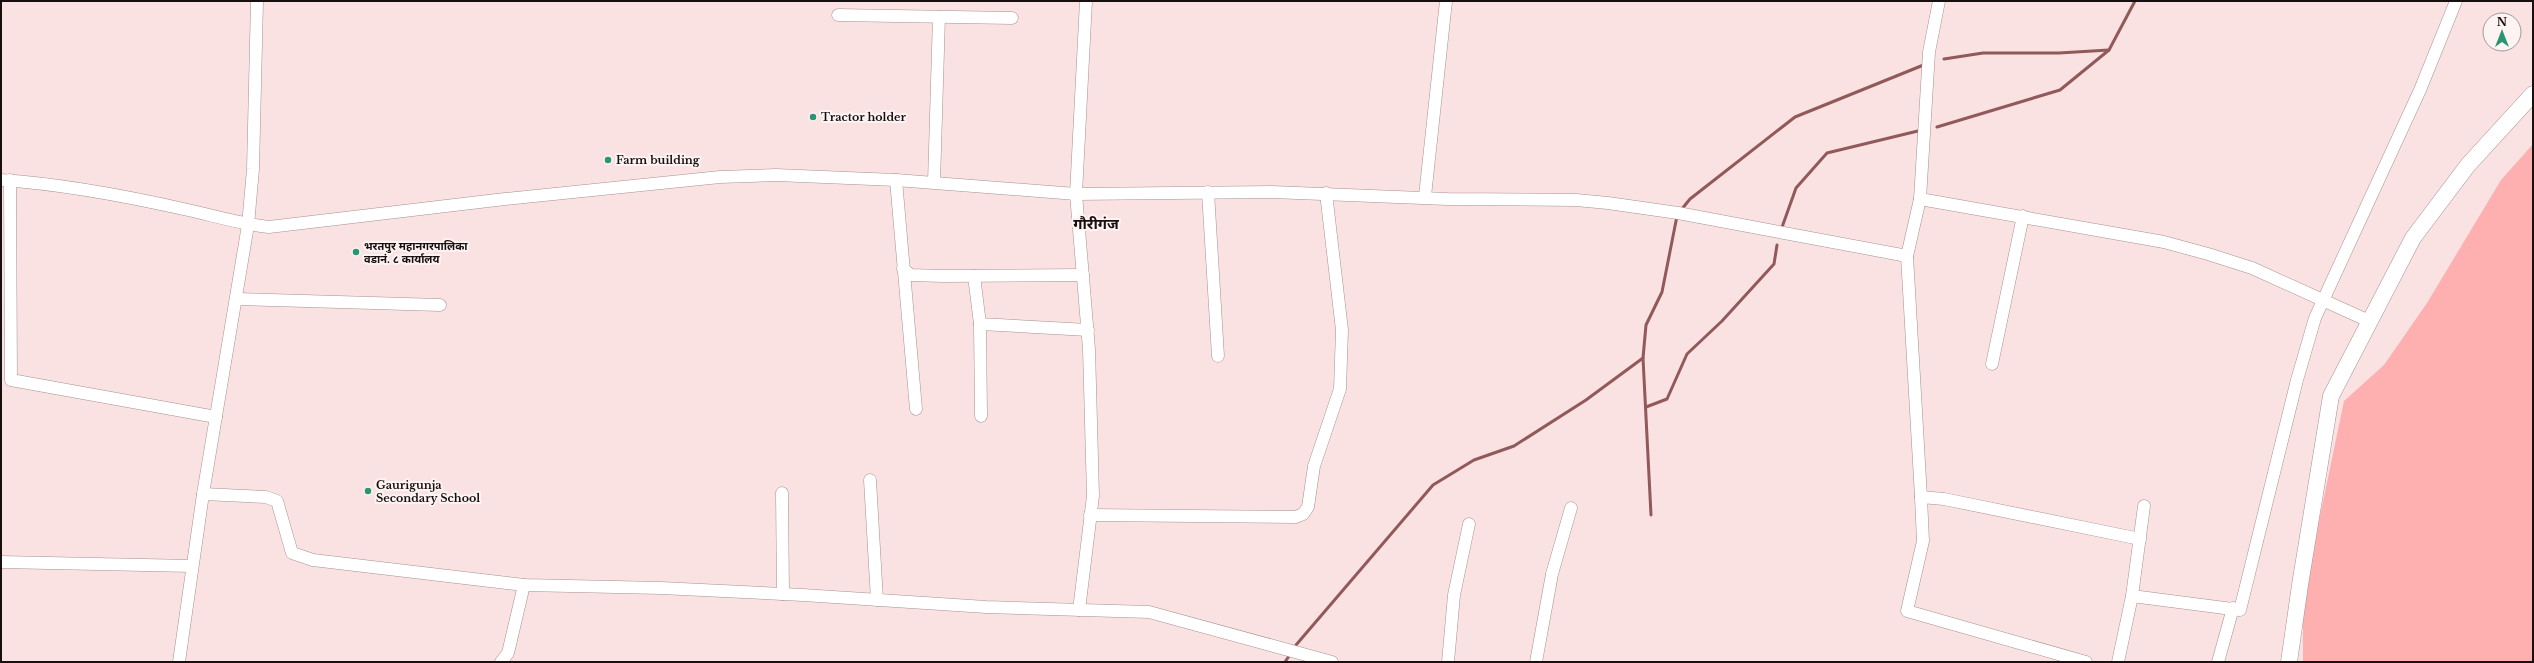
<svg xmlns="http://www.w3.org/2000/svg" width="2534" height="663" viewBox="0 0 2534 663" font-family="'Libre Baskerville','Noto Sans Devanagari',serif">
<rect width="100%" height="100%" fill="#fae2e2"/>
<polygon fill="#feb0b1" points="2533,144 2533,662 2303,662 2303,598 2344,401 2384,365 2427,303 2501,180"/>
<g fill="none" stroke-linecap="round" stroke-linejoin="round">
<g stroke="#91595a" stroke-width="3">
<polyline points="1944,59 1983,53 2059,53 2109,50"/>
<polyline points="1937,127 2060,90 2109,50 2135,1"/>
<polyline points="1681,210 1690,199 1795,117 1926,64"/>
<polyline points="1781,230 1796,188 1827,153 1922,130"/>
<polyline points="1646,407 1667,399 1687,354 1722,321 1774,264 1777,245"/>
<polyline points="1651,515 1643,358 1646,325 1662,292 1677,216"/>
<polyline points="1296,645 1433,485 1474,460 1514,446 1586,400 1643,358"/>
<polyline points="1285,662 1289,656"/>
</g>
<defs>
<g id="minor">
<polyline points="838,15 1012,18"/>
<path d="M1 180C64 184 126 196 188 210 215 216 241 224 269 227L505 199 720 177 776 175 896 180 1076 194 1272 192 1447 199 1576 200 1608 203 1678 213 1907 256 1920 199 2164 242 2208 254 2252 268 2369 321"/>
<polyline points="10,180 11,380 216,417"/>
<polyline points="896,180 916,409"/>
<polyline points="934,182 939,17"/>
<polyline points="1208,192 1218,356"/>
<polyline points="1425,196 1446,1"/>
<polyline points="1920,199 1929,52 1939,1"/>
<polyline points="1907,256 1921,497 1944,499 2140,539"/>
<polyline points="903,269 911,275 943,276 1083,275"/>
<polyline points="974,276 980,324 1088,330"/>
<polyline points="236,299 440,305"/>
<polyline points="980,324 981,416"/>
<polyline points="1992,364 2023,216"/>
<polyline points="870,480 877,600"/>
<polyline points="782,493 783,594"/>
<polyline points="203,494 266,497 277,501 292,553 313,560 524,585 661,588 803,595 986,607 1149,612 1332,662"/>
<polyline points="1921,497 1923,541 1907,611 2086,662"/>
<polyline points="2144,506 2132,596 2240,610 2297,380 2315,318 2420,90 2456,1"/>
<polyline points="1090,515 1296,517 1303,514 1308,507 1314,466 1340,389 1342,330 1326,193"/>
<polyline points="1,562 192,566"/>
<polyline points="1079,610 1093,496 1089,349 1076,194 1086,1"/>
<polyline points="179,662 203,494 248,225 253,169 257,1"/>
<polyline points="501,662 508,653 524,585"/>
<polyline points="1448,662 1454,595 1469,524"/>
<polyline points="1536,662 1552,574 1571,508"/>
<polyline points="2118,662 2132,596"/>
<polyline points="2218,662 2233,608"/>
</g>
<polyline id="major" points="2289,662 2300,585 2331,396 2413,238 2468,165 2533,94"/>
</defs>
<use href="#minor" stroke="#a79191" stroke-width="13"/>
<use href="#major" stroke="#a79191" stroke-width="17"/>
<use href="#minor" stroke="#fff" stroke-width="12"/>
<use href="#major" stroke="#fff" stroke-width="16"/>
</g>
<g fill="#2a9574" stroke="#fdf3f3" stroke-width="1.5">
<circle cx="813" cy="117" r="4"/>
<circle cx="608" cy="160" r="4"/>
<circle cx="356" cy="252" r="4"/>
<circle cx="368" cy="491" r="4"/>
</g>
<g text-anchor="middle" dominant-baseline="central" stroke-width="4" stroke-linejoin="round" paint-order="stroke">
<g font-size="11" font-weight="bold" fill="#181010" stroke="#fdf3f3" text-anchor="start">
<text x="821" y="117">Tractor holder</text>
<text x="616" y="160">Farm building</text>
<text x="364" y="246">भरतपुर महानगरपालिका<tspan x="364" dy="13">वडानं. ८ कार्यालय</tspan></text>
<text x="376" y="485">Gaurigunja<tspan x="376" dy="13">Secondary School</tspan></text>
</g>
<g font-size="15" font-weight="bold" fill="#181010" stroke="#fdf3f3">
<text x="1096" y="223">गौरीगंज</text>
</g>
</g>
<rect width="2534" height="663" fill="none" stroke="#181010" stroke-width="4"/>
<g transform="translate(2502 32)"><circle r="19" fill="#fdf3f3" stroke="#a19898"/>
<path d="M0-3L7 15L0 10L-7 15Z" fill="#2a9574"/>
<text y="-6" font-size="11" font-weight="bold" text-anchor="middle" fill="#181010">N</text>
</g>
</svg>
